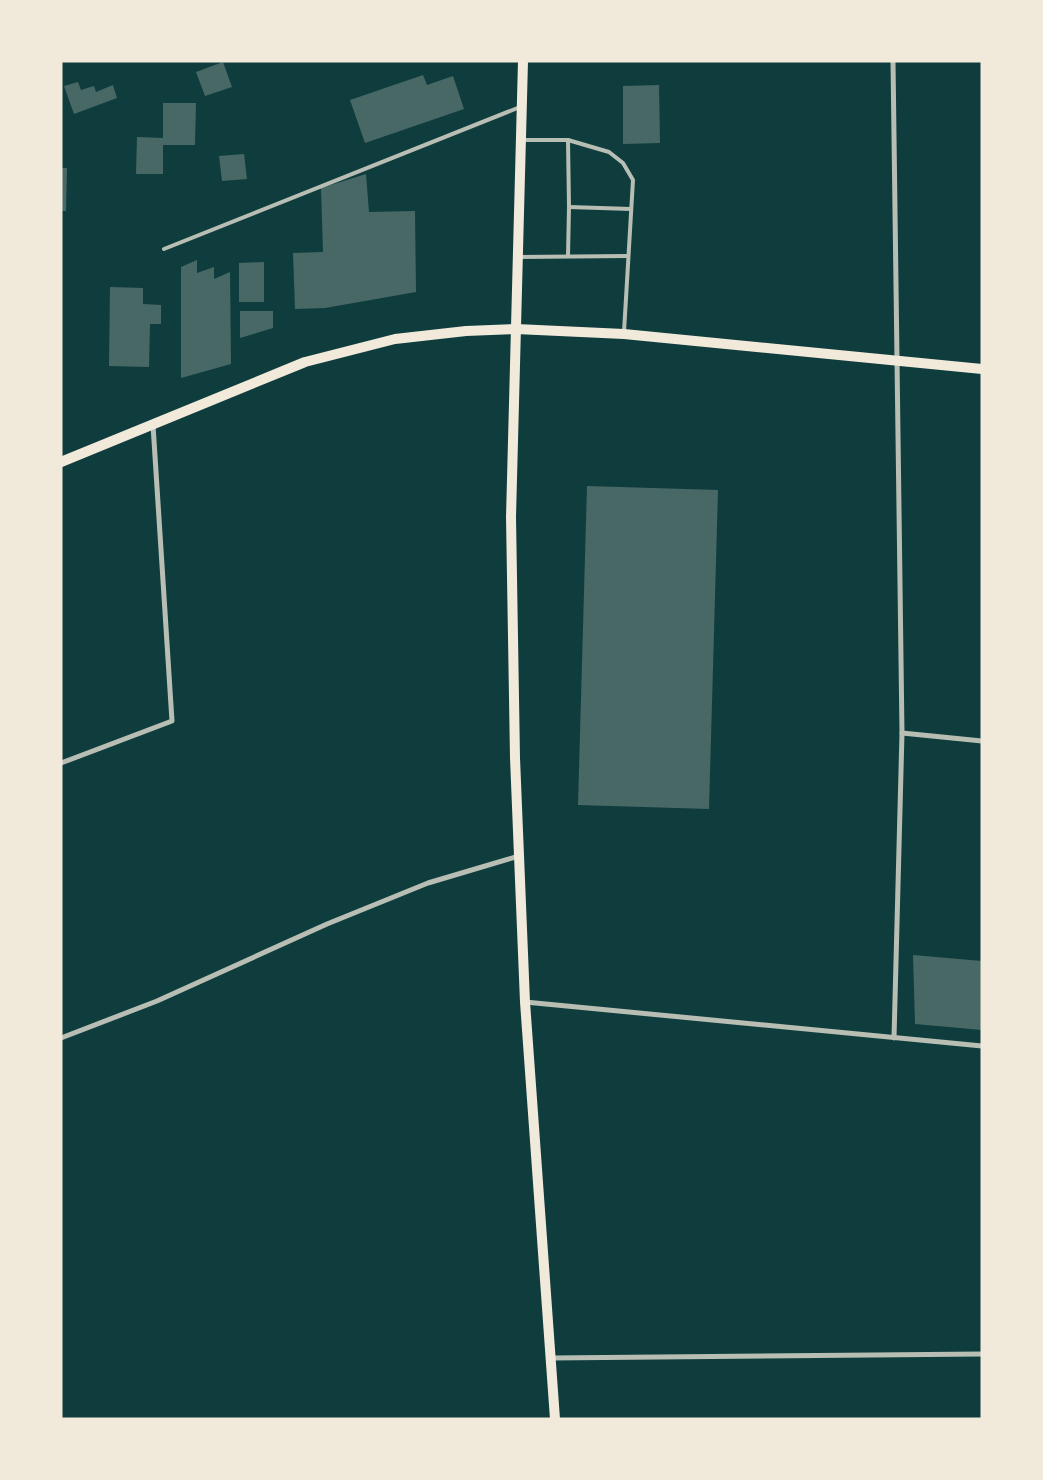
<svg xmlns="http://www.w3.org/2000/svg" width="1043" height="1480" viewBox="0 0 1043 1480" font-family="'Space Grotesk',sans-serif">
<rect width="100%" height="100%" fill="#0f3d3e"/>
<g fill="#486865">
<polygon points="223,62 232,87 205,96 196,72"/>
<polygon points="423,75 427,85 453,76 464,109 365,143 350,100"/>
<polygon points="78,82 81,90 94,86 96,92 113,85 117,98 74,114 64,86"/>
<polygon points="659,85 660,143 623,144 623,86"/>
<polygon points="163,103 196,103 195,145 163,145 163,174 136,174 137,137 163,138"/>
<polygon points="244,154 247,179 222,181 219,156"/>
<polygon points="61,168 67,168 66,211 61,211"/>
<polygon points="366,174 369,212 415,211 416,292 325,308 295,309 293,253 323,252 321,188"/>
<polygon points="197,260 197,273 214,267 214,279 230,272 231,364 181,378 181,267"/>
<polygon points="264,262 264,302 239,302 239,263"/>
<polygon points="110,287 143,288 143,304 161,305 161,324 150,324 149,367 109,366"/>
<polygon points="240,311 273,311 273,328 240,338"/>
<polygon points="587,486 718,490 709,809 578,805"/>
<polygon points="913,955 982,961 982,1030 915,1024"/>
</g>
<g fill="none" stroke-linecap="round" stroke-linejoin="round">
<g stroke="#b8beb3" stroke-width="4">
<polyline points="522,140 568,140 609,152 623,163 633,180 624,332"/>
<polyline points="568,140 569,207 568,256"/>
<polyline points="569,207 631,209"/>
<polyline points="164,249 520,107"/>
<polyline points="518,257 628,256"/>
</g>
<g stroke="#b8beb3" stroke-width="5">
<polyline points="893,61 902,733 894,1038"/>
<polyline points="902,733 982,741"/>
<polyline points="61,763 172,721 153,425"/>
<polyline points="525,1002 982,1046"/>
<polyline points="61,1038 157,1001 327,924 428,883 519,856"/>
<polyline points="551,1358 982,1354"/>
</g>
<g stroke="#f1e9da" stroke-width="10">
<polyline points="523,61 511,517 515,758 525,1002 555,1419"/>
<polyline points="61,462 305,362 395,339 466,331 516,329 624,334 982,369"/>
</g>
</g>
<rect width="1043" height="1480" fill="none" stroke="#f1e9da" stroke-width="125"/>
</svg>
